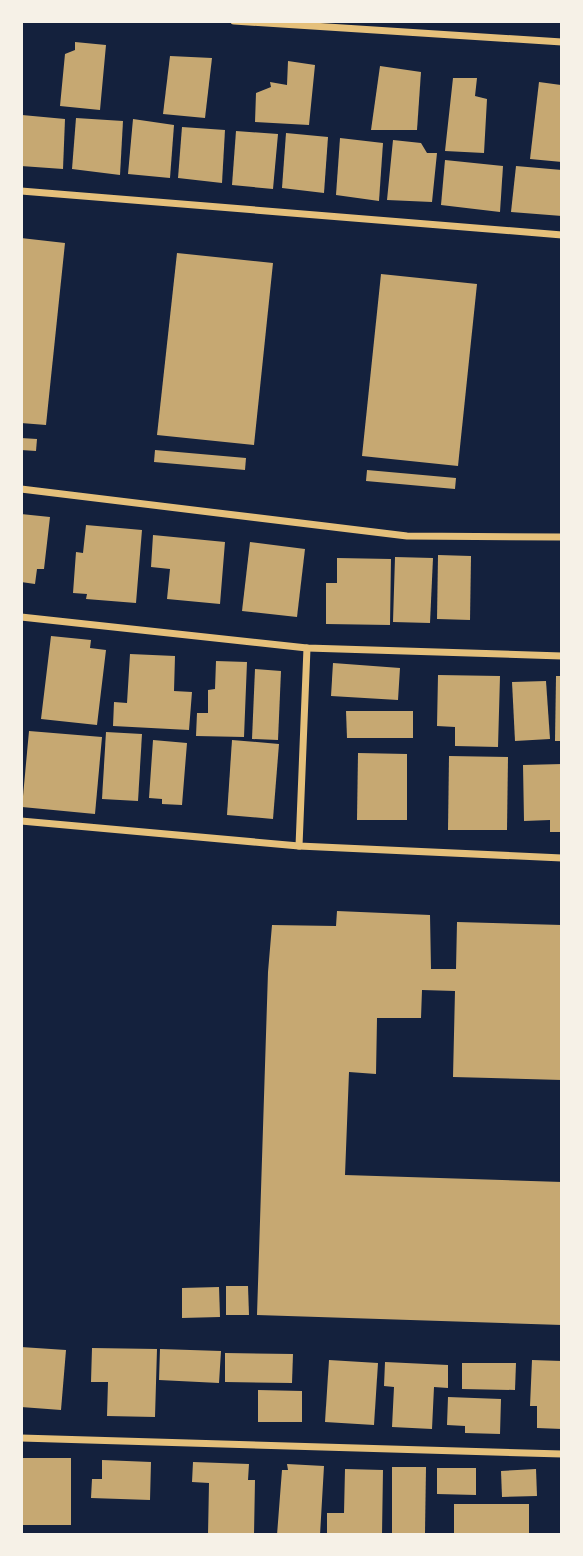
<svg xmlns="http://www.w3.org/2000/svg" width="583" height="1556" viewBox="0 0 583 1556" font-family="'IBM Plex Sans',sans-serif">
<rect width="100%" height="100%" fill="#14213d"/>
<g fill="#c6a872">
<polygon points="75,42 106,45 100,110 60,106 65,54 75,50"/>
<polygon points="170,56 212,58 205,118 163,114"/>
<polygon points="288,61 315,65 309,125 255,122 256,93 271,87 270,82 287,85"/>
<polygon points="380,66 421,72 417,130 371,130"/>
<polygon points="453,78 477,78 475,96 487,99 484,153 445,151"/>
<polygon points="539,82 561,85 562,162 530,159"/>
<polygon points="22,115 65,119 63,169 21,166"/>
<polygon points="76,118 123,121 120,175 72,169"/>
<polygon points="133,119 174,125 170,178 128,174"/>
<polygon points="182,127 225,130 222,183 178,178"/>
<polygon points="236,131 278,134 273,189 232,185"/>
<polygon points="286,133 328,137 324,193 282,188"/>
<polygon points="340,138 383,143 379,201 336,195"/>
<polygon points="393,140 421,143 427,153 437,153 432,202 387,200"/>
<polygon points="445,160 503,166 500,212 441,205"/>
<polygon points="516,166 562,170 562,216 511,212"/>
<polygon points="21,238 65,243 46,425 21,423"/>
<polygon points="177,253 273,263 254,445 157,435"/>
<polygon points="381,274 477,284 458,466 362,456"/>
<polygon points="21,438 37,439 36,451 21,450"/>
<polygon points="155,450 246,458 245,470 154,462"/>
<polygon points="367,470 456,478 455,489 366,481"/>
<polygon points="21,514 50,517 44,569 37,569 35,584 21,582"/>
<polygon points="86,525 142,530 136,603 86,599 87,594 73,593 76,552 83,553"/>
<polygon points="153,535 225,542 220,604 167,599 170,569 151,567"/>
<polygon points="250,542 305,549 297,617 242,611"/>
<polygon points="438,555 471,556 470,620 437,619"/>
<polygon points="395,557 433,558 430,623 393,622"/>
<polygon points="337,558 391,559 390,625 326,624 326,583 337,583"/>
<polygon points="51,636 91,640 90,648 106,650 97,725 41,719"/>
<polygon points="130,654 175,656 174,691 192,692 189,730 113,726 114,702 127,703"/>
<polygon points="216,661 247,662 244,737 196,736 197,713 208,713 208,690 215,689"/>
<polygon points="333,663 400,668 398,700 331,696"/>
<polygon points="255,669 281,671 278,740 252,739"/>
<polygon points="438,675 500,676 498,747 455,746 455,727 437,726"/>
<polygon points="556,676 562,676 562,741 555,741"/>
<polygon points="546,681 550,739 515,741 512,682"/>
<polygon points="346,711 413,711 413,738 347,738"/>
<polygon points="29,731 102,737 95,814 22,807"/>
<polygon points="106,732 142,734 138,801 102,799"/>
<polygon points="153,740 187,743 182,805 162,804 162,799 149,798"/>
<polygon points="232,740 279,744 273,819 227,815"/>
<polygon points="358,753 407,754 407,820 357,820"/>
<polygon points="449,756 508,757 507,830 448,830"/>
<polygon points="562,764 562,832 550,832 550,820 524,821 523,765"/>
<polygon points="337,911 430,915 431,969 456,969 457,922 562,925 562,1080 453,1077 455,991 422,990 421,1018 377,1018 376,1074 349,1072 345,1175 562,1182 562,1325 257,1315 268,972 272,925 336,926"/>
<polygon points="226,1286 248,1286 249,1315 226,1315"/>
<polygon points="219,1287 220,1317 182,1318 182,1288"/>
<polygon points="21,1347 66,1350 61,1410 21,1407"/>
<polygon points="92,1348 157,1349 155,1417 107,1416 108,1382 91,1382"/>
<polygon points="160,1349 221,1351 219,1383 159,1380"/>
<polygon points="225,1353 293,1354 292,1383 225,1382"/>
<polygon points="329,1360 378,1363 374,1425 325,1422"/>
<polygon points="532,1360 562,1361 562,1429 537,1428 537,1406 530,1406"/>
<polygon points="385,1362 448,1365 448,1388 434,1387 432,1429 392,1427 394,1387 384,1386"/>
<polygon points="462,1363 516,1363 515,1390 462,1389"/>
<polygon points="258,1390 302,1391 302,1422 258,1422"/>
<polygon points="448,1397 501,1399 500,1434 465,1433 465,1426 447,1425"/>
<rect x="21" y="1458" width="50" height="67"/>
<polygon points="102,1460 151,1462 150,1500 91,1498 92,1479 102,1479"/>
<polygon points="193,1462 249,1464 248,1480 255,1480 254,1535 208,1535 209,1483 192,1482"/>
<polygon points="287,1464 324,1466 320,1535 277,1535 282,1470 288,1470"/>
<polygon points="392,1467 426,1467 425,1533 392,1533"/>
<polygon points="437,1468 476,1468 476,1495 437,1494"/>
<polygon points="345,1469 383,1470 382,1535 327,1535 327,1513 344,1513"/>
<polygon points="536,1469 537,1496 502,1497 501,1471"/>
<rect x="454" y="1504" width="75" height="31"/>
</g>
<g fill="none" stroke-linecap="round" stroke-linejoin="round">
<g stroke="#e5c07b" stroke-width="7">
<polyline points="234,21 562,42"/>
<polyline points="21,191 562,235"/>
<polyline points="21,489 407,536 562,537"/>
<polyline points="21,617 307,648 562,656"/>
<polyline points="21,821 299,846 562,858"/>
<polyline points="299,846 307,648"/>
<polyline points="21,1438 562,1454"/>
</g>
</g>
<rect width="583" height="1556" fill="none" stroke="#f6f1e7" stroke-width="46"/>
</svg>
